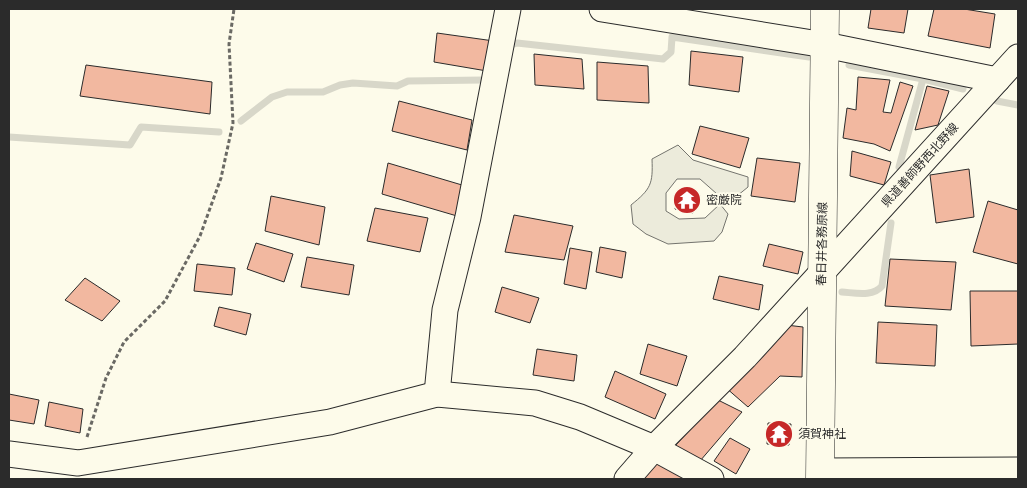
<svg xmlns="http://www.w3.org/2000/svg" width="1027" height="488" viewBox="0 0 1027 488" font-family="'Roboto Serif','Noto Sans JP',serif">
<rect width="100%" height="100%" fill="#fdfbea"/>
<path fill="#ecebdb" stroke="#74746e" d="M678 145 693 160 748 177V187L732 200 717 194 700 179H677L666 193V211L679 219 705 218 720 204 728 214 722 232 714 241 668 244 646 234 633 224 631 205C651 189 653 184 652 159Z"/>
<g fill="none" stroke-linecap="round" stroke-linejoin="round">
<g stroke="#d8d7c9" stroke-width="7">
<polyline points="507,49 508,46 517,43 663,59 671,52 672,37 809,57"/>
<polyline points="849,65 923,79 963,89"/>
<polyline points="997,101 1018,105"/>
<polyline points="241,121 272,97 287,92 323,92 340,85 353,83 397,86 408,81 483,80"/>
<polyline points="9,137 130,145 141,127 219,132"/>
<polyline points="899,167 923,79"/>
<path d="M842 292C856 293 873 297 882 286L891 223"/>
</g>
</g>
<g fill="#f2b8a0" stroke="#2b2b2b">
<polygon points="871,9 908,9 904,33 868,28"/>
<polygon points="934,9 964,9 995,14 990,48 928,36"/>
<polygon points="437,33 494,41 487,71 434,62"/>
<polygon points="691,51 743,57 739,92 689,85"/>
<polygon points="534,54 582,59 584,89 535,85"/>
<polygon points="597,62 648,66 649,103 597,100"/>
<polygon points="86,65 212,82 210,114 80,96"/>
<polygon points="858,77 890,80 883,112 891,113 900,82 913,86 890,151 874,144 843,138 847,108 856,110"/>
<polygon points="927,86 949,91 938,125 915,130"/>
<polygon points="399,101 472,120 467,150 392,131"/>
<polygon points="700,126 749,138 740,168 692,154"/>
<polygon points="852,151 891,162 884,185 850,176"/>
<polygon points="757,158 800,163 795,202 751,196"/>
<polygon points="388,163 462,185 457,216 382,194"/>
<polygon points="969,169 974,217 936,223 930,175"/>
<polygon points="681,188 698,192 693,213 675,209"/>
<polygon points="271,196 325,207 319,245 265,231"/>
<polygon points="988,201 1018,210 1018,264 973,252"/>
<polygon points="375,208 428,218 420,252 367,241"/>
<polygon points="514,215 573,226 564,260 505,252"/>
<polygon points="256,243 293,254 284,282 247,269"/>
<polygon points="769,244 803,252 798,274 763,266"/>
<polygon points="600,247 626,252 622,278 596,272"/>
<polygon points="570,248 592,252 586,289 564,284"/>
<polygon points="307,257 354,265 349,295 301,287"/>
<polygon points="890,259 956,262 951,310 885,306"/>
<polygon points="197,264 235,268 232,295 194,291"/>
<polygon points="719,276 763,285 759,310 713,299"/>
<polygon points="85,278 120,301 102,321 65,300"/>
<polygon points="502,287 539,298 530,323 495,312"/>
<polygon points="970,291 1018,291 1018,344 971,346"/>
<polygon points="219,307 251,314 246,335 214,326"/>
<polygon points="878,322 937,325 935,366 876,363"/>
<polygon points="786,325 803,327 802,377 780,376 748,407 725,387"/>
<polygon points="648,344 687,356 677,386 640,374"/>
<polygon points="537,349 577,355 574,381 533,375"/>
<polygon points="615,371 666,394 655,419 605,397"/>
<polygon points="9,394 39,400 34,424 9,420"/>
<polygon points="718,400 742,412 700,461 673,448"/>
<polygon points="49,402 83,409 80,433 45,426"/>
<polygon points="768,423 791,424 789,445 767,444"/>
<polygon points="730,438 750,449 736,474 714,461"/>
<polygon points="656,462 687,479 642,479"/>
</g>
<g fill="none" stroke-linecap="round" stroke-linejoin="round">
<defs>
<g id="minor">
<polyline points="602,9 825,45 997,80"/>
<polyline points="437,394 445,310 468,217 508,9"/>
<polyline points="9,454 78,463 330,422 437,394 535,403 580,417 654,448 711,479"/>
<polyline points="821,471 1018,470"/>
<polyline points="627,479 654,448 745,357 1018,57"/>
</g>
<polyline id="major" points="820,479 825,9"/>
</defs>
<use href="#minor" stroke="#2b2b2b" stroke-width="27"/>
<use href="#major" stroke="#2b2b2b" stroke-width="29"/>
<polyline stroke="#6a6964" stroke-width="3" stroke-dasharray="4 2.5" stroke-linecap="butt" points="87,437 106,378 124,342 165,301 200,236 221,178 233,123 229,44 234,9"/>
<use href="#minor" stroke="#fdfbea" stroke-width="25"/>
<use href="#major" stroke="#fdfbea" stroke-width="28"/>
</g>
<defs>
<symbol id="temple-disc" viewBox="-11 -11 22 22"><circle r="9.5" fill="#c62828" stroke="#fdfbea"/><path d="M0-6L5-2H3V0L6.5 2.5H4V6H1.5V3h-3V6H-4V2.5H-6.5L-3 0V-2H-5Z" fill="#fff"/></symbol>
</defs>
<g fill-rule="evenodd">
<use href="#temple-disc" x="671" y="184" width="32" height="32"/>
<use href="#temple-disc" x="763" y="418" width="32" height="32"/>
</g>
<g text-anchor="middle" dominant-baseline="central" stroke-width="4" stroke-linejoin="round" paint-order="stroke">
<g font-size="12" fill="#2b2b2b" stroke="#fdfbea">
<text transform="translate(920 165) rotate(-48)">県道善師野西北野線</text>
<text transform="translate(822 244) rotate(-89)">春日井各務原線</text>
</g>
<g font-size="12" fill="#2b2b2b" stroke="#fdfbea" text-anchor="start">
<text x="706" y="200">密厳院</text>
<text x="798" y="434">須賀神社</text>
</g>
</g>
<rect width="1027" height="488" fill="none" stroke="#2b2b2b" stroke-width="20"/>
</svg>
